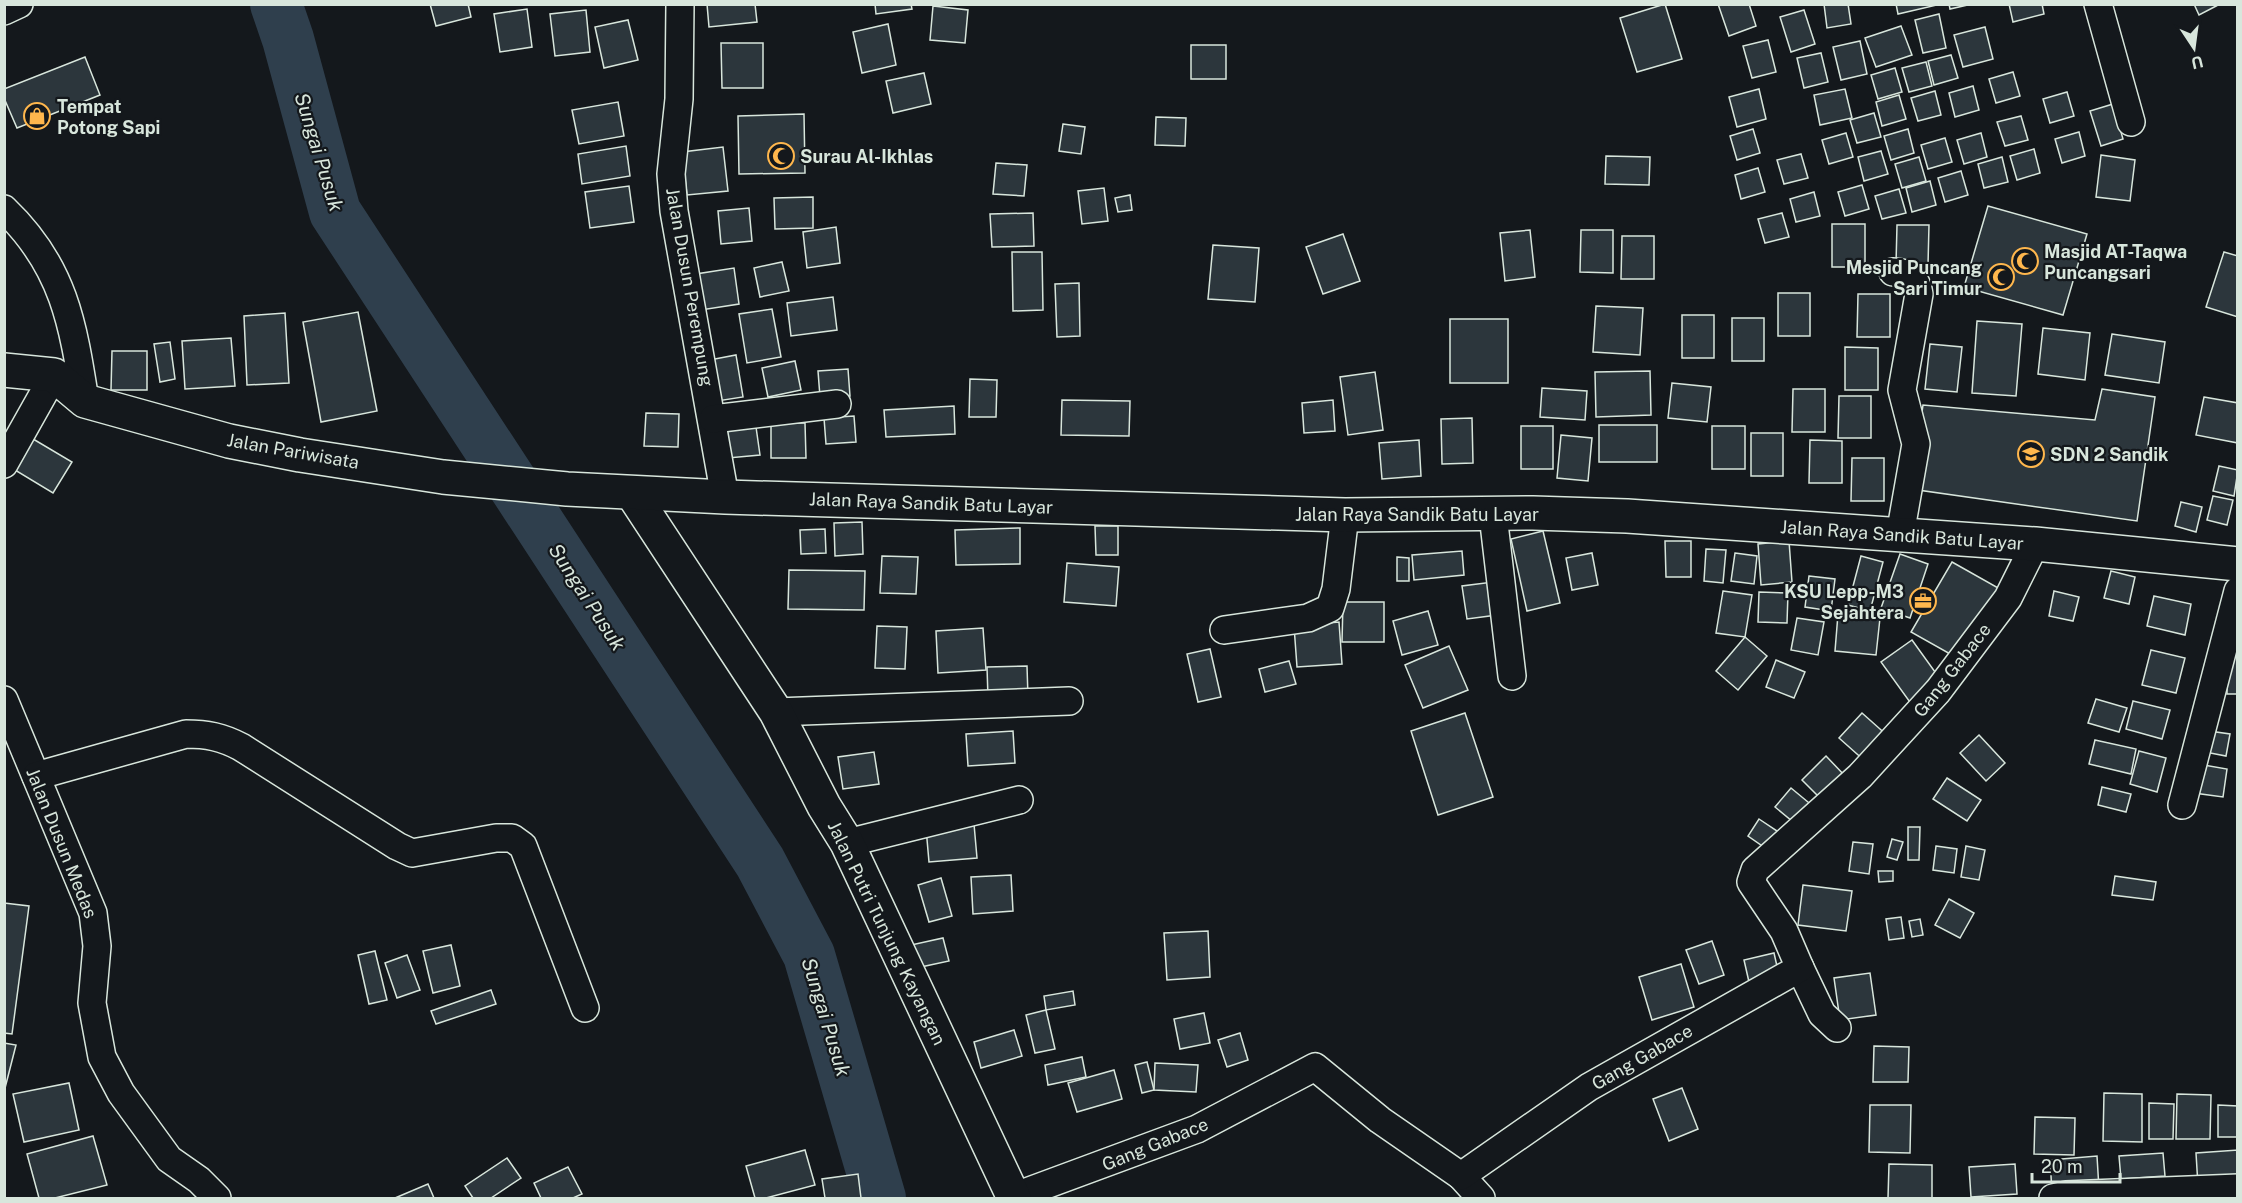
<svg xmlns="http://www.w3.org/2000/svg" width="2242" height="1203" viewBox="0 0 2242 1203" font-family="'Public Sans',sans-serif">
<rect width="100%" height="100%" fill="#14181c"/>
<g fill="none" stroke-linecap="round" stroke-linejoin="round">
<polyline stroke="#2f3f4d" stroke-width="52" points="276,4 288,39 335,212 760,862 809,955 880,1198"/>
</g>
<g fill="#2c363c" stroke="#d8e6dc" stroke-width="1.5">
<polygon points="430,4 468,4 471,17 436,26"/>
<polygon points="707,4 755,4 757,22 709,27"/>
<polygon points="875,4 911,4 912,9 876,14"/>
<polygon points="1665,4 1682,59 1637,72 1620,18"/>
<polygon points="1718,4 1749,4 1756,26 1729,36"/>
<polygon points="1824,4 1848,4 1851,24 1827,28"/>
<polygon points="1896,4 1937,4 1937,5 1898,14"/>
<polygon points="1949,4 1972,4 1950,9"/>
<polygon points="2009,4 2042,4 2044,14 2013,22"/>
<polygon points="2194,4 2220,4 2199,15"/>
<polygon points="933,6 968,10 965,43 930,40"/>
<polygon points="527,9 532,47 500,52 494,14"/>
<polygon points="586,10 590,52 555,56 550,14"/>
<polygon points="1804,10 1815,44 1791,52 1780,17"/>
<polygon points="1939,14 1946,48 1923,53 1915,20"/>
<polygon points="628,20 638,60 604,68 595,27"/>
<polygon points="888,24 896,65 862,73 853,32"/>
<polygon points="1901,26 1912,55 1876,67 1865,38"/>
<polygon points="1985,27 1993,59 1963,67 1954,35"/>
<polygon points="1768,40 1776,72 1752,78 1743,46"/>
<polygon points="1860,41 1867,74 1841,80 1833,47"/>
<polygon points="721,43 763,43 763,88 722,88"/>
<rect x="1191" y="45" width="35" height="34"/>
<polygon points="1821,53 1828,82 1804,88 1797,58"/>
<polygon points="1951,55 1958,78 1934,85 1928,61"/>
<polygon points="85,57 100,95 17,128 4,98 4,89"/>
<polygon points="1926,62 1932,86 1909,92 1902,68"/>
<polygon points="1895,68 1902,92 1878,99 1871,75"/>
<polygon points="2013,72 2020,96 1996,103 1989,79"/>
<polygon points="924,73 931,104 893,113 886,81"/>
<polygon points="1973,86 1979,110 1955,117 1949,93"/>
<polygon points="1759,89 1766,119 1737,127 1729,97"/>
<polygon points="1845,89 1852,118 1820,125 1814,95"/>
<polygon points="1935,91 1941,115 1918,121 1911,98"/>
<polygon points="2067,92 2074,116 2050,123 2043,99"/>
<polygon points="1899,95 1906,119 1882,126 1876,102"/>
<polygon points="618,102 624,136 579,144 572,110"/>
<polygon points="2113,104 2123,139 2101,146 2090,111"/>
<polygon points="1874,113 1881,137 1857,143 1850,120"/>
<polygon points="804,114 805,173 739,174 738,116"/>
<polygon points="2021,116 2028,140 2005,146 1997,122"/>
<polygon points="1156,117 1186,118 1185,146 1155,145"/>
<polygon points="1063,124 1085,127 1081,154 1059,151"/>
<polygon points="1753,129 1760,153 1737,160 1730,136"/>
<polygon points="1908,129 1914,153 1891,160 1884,136"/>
<polygon points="2079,132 2085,156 2062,163 2055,139"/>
<polygon points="1846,133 1853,157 1829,164 1822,140"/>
<polygon points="1981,133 1987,157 1964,164 1957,140"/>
<polygon points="1945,138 1952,162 1928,169 1921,145"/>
<polygon points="626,146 630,176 582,184 578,154"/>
<polygon points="723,147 728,191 687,195 682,152"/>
<polygon points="2034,149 2040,173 2017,180 2010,156"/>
<polygon points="1881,151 1888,174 1864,181 1858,157"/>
<polygon points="1801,154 1808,178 1784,184 1777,160"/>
<polygon points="2101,155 2135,160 2130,201 2096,197"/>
<polygon points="1606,156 1650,157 1649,185 1605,184"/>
<polygon points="1919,157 1926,181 1902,188 1895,164"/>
<polygon points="2002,157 2008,182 1984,188 1978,164"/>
<polygon points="996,163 1027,165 1024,196 993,194"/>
<polygon points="1758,168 1765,192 1741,199 1735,175"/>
<polygon points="1961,171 1968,195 1945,202 1938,178"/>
<polygon points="1930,181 1936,205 1912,212 1906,188"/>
<polygon points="1862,185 1869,209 1845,216 1838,192"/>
<polygon points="629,186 634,222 590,228 585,192"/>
<polygon points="1104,188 1108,221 1082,224 1078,191"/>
<polygon points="1899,189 1906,213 1882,219 1875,196"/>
<polygon points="1814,192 1820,216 1796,222 1790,199"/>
<polygon points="1130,195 1132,210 1118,212 1115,198"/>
<polygon points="813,197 813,228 775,229 774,198"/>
<polygon points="1988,206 2087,234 2063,315 1964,287"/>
<polygon points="749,208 752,241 721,244 718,211"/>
<polygon points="1033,213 1034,246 992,247 990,214"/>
<polygon points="1782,213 1789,237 1765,243 1758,219"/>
<rect x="1832" y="224" width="33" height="43"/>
<polygon points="1897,225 1929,225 1928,265 1896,264"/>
<polygon points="836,227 840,263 807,268 803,232"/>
<polygon points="1530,230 1535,277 1505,281 1500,233"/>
<polygon points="1581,230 1613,230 1613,273 1580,272"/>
<polygon points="1343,234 1360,281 1323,294 1306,247"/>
<polygon points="1622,236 1654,236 1654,279 1621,279"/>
<polygon points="1213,245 1259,248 1255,302 1208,299"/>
<polygon points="1012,252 1042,252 1043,310 1013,311"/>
<polygon points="2224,252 2238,256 2238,317 2206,307"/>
<polygon points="782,262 789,291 760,297 754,268"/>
<polygon points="734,268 739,304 701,310 696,274"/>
<polygon points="1079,283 1080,336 1057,337 1055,284"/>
<rect x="1778" y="293" width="32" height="43"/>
<polygon points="1858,294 1890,294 1890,337 1857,337"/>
<polygon points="833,297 837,330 791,336 787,303"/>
<polygon points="1596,306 1643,308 1640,355 1593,352"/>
<polygon points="772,309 781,357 747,363 739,314"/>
<polygon points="358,312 377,411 321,422 303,322"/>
<polygon points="285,313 289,383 247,385 244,316"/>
<rect x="1682" y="315" width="32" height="43"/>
<rect x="1732" y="318" width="32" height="43"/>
<rect x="1450" y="319" width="58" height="64"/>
<polygon points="1977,321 2022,324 2016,396 1972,393"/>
<polygon points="2043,328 2090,333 2085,380 2038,374"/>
<polygon points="2112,334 2165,342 2159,383 2105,375"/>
<polygon points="231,338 235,386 185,389 182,341"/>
<polygon points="170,342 175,379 160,382 154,344"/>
<polygon points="1930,344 1962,347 1957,392 1925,389"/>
<polygon points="1845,347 1878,348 1878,390 1845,390"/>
<polygon points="112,351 147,351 147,390 111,390"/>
<polygon points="736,355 743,397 711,402 704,361"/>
<polygon points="795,361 801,390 768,397 762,368"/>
<polygon points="848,369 850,396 820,397 818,371"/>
<polygon points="1650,371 1651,415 1596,417 1595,372"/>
<polygon points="1375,372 1383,430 1348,435 1340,377"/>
<polygon points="970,379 997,380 996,417 969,417"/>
<polygon points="1672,383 1711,387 1707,422 1668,418"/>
<polygon points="1542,388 1587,391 1585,420 1540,417"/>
<polygon points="1793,389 1825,389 1825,432 1792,432"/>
<polygon points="2102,389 2155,397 2137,521 1911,489 1923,405 2095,420"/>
<polygon points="1839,396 1871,396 1871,438 1838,438"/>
<polygon points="2204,397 2238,403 2238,443 2196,435"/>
<polygon points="1062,400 1130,401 1129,436 1061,435"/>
<polygon points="1333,400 1335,431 1304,433 1302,403"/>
<polygon points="954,406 955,434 886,437 884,410"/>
<polygon points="646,413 679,414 678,447 644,446"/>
<polygon points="854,416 856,442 826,444 824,418"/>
<polygon points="1472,418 1473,463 1442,464 1441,419"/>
<polygon points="771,423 805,423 806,458 771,458"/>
<rect x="1599" y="425" width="58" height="37"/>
<rect x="1521" y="426" width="32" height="43"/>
<rect x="1712" y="426" width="33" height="43"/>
<polygon points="756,427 760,455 728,458 725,431"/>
<polygon points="23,433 72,462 53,493 5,464"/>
<rect x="1751" y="433" width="32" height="43"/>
<polygon points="1561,435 1592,438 1588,481 1557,478"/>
<polygon points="1419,440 1421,476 1382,479 1379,443"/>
<polygon points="1810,440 1842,441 1842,483 1809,483"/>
<polygon points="1852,458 1884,458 1884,501 1851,501"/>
<polygon points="2219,466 2238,470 2234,496 2213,491"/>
<polygon points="2213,496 2233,500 2227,525 2207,520"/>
<polygon points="2181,502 2202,507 2196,532 2175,526"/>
<polygon points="862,522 863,554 835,556 834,523"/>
<polygon points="1095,526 1118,526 1118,555 1096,555"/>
<polygon points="1020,528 1020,564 956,565 955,530"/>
<polygon points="825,529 826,553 801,554 800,530"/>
<polygon points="1543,531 1560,603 1527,611 1511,539"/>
<polygon points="1665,541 1691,541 1691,577 1666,577"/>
<polygon points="1789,541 1792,582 1761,585 1758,544"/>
<polygon points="1706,549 1726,550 1723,583 1704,581"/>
<polygon points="1462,551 1464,575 1414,580 1412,555"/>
<polygon points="1592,553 1598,585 1572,590 1566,558"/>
<polygon points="1735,553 1757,556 1754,584 1731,581"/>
<polygon points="1900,554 1928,564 1910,618 1881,608"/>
<polygon points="882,556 918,557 916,594 880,593"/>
<polygon points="1861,556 1883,562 1870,611 1848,605"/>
<polygon points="1397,557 1409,558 1409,581 1397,581"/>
<polygon points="1952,562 2000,589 1959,659 1911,632"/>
<polygon points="1067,563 1119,567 1116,606 1064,602"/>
<polygon points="789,570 865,571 864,610 788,609"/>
<polygon points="2111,571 2135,577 2129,604 2104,598"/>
<polygon points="1809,576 1835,579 1831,611 1805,607"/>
<polygon points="1493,582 1497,615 1467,619 1462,586"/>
<polygon points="1723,591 1752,595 1745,637 1716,633"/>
<polygon points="2054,591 2079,597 2073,621 2049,616"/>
<polygon points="1759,592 1788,593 1787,623 1758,622"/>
<polygon points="2154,596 2191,604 2185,635 2147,626"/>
<polygon points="1343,602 1384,602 1384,642 1342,642"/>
<polygon points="1428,611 1438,645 1402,655 1393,621"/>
<polygon points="1838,614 1880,618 1876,655 1835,651"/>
<polygon points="1797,618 1824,622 1818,655 1791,650"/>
<polygon points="1339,622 1342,664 1297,667 1294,626"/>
<polygon points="877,626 907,627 905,669 875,668"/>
<polygon points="983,628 986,670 938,673 936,631"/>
<polygon points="1745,637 1767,656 1738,690 1716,671"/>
<polygon points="1912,640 1943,683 1912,705 1881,662"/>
<polygon points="1449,646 1468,690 1423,708 1405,665"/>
<polygon points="1210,649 1221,697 1198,702 1187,654"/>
<polygon points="2151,650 2185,658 2176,693 2142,685"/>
<rect x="2227" y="651" width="11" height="43"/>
<polygon points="1776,660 1805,672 1794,698 1766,687"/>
<polygon points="1289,661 1296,684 1265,692 1259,669"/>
<polygon points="1027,666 1028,697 988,698 987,667"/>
<polygon points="2096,699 2127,708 2119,732 2088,723"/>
<polygon points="2133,701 2170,710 2162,739 2126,729"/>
<polygon points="1465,713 1493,797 1438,815 1411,731"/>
<polygon points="1862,713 1889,737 1866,762 1839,738"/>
<polygon points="1013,731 1015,763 968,766 966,734"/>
<polygon points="2209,731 2230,734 2226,756 2205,752"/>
<polygon points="1979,735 2005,763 1986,781 1960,753"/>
<polygon points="2095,740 2136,749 2131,774 2089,764"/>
<polygon points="2139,751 2166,758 2157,792 2130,784"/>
<polygon points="874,752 879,784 843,789 838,757"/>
<polygon points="1826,756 1847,778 1823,801 1802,780"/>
<polygon points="2198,764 2227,769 2223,797 2194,793"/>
<polygon points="1947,778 1981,800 1967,821 1933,799"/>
<polygon points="2102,787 2131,794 2126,812 2098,805"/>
<polygon points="1791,788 1814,807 1798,826 1775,807"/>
<polygon points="1759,819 1783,835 1771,852 1748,836"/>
<polygon points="974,824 977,858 929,862 926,828"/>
<polygon points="1908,827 1920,827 1919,860 1908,860"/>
<polygon points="1892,839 1903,842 1897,860 1887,857"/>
<polygon points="1853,842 1873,844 1869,874 1849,871"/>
<polygon points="1936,846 1957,849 1954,873 1933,870"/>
<polygon points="1966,846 1985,850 1979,880 1961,877"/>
<polygon points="1878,871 1893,871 1893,881 1879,882"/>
<polygon points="1011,875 1013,911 973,914 971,877"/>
<polygon points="2115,876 2156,882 2153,900 2112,895"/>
<polygon points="941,878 952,916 929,922 918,885"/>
<polygon points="1803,885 1852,891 1846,931 1798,925"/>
<polygon points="1949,899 1974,913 1960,938 1935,925"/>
<polygon points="4,903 29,906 12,1034 4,1033"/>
<polygon points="1901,917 1904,938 1889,940 1886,919"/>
<polygon points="1920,919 1923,935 1912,937 1909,921"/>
<polygon points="1208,931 1210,977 1167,980 1164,933"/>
<polygon points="943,938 949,961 916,968 911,945"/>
<polygon points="1712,941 1724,975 1699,984 1686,950"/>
<polygon points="451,945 460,986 433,993 423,951"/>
<polygon points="375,951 387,1000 369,1004 358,955"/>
<polygon points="1774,953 1779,975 1749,982 1744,960"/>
<polygon points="407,955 420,990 397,998 385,963"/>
<polygon points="1681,964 1694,1007 1652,1020 1639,977"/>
<polygon points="1870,973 1876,1015 1840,1020 1834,978"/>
<polygon points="491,990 496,1004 436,1024 431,1011"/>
<polygon points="1073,991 1075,1005 1046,1010 1044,996"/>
<polygon points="1046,1010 1055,1049 1035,1053 1026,1015"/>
<polygon points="1204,1013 1210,1043 1180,1049 1174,1019"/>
<polygon points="1014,1030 1022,1056 981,1068 974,1042"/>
<polygon points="1240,1033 1248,1060 1227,1067 1218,1040"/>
<polygon points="4,1043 16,1045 4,1092"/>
<polygon points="1874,1046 1909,1047 1908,1082 1873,1082"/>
<polygon points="1082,1057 1086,1077 1048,1085 1045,1065"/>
<polygon points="1147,1062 1154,1090 1142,1093 1135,1065"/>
<polygon points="1155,1063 1198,1065 1196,1092 1154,1090"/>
<polygon points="1114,1070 1122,1099 1077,1112 1068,1083"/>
<polygon points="69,1083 79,1130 24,1142 13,1094"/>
<polygon points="1682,1088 1698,1129 1669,1141 1653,1099"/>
<polygon points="2104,1093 2142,1094 2142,1142 2103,1141"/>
<polygon points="2177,1094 2211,1095 2210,1139 2176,1139"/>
<polygon points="2149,1103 2174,1104 2173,1139 2149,1139"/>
<polygon points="1870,1105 1911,1105 1910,1153 1869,1152"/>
<polygon points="2218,1105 2238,1106 2238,1137 2218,1137"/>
<polygon points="2035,1117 2075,1118 2074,1155 2034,1154"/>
<polygon points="93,1136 107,1185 55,1198 39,1198 27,1154"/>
<polygon points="805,1150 815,1185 766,1198 755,1198 746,1166"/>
<polygon points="2238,1150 2238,1183 2198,1186 2196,1153"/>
<polygon points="2163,1153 2165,1176 2121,1179 2119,1156"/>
<polygon points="2097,1156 2099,1189 2052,1192 2050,1160"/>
<polygon points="507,1158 521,1178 491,1198 473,1198 465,1186"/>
<polygon points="1889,1164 1932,1165 1932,1198 1888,1198"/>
<polygon points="2015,1164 2017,1194 1971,1197 1969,1167"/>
<polygon points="568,1167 582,1194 573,1198 541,1198 534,1183"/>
<polygon points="858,1174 861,1198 825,1198 822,1179"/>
<polygon points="428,1184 434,1198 395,1198"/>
</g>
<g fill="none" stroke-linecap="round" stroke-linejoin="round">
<defs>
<g id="minor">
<polyline points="680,4 679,99 671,174 674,211 725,497"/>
<polyline points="2098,4 2131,122"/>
<polyline points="4,11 19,4"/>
<path d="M4 209C64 266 73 324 85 401"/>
<path d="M1893 272C1908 272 1917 279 1919 294L1902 390 1916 444 1900 535"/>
<polyline points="713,419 837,404"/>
<polyline points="4,464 54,375"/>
<polyline points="1493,515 1512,676"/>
<polyline points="1224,630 1308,618 1330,608 1336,589 1345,515"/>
<polyline points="4,700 93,913 97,946 92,1003 102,1057 121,1093 169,1159 199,1180 217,1198"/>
<polyline points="776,712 1069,701"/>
<path d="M36 776 186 734C207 734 222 737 241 747L397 846 412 853 496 838H512L523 846 585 1008"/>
<polyline points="2182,805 2238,591"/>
<polyline points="847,843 1019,800"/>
<polyline points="1800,968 1822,1014 1837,1028"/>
<polyline points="1461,1176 1481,1198"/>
<polyline points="1013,1197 1197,1129 1315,1067 1380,1120 1461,1176 1589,1087 1800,968 1784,931 1751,882 1755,870 1860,776 1938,691 2008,598 2035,544"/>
<polyline points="2053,1198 2066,1195 2238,1188"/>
</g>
<polyline id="tertiary" points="632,493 776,712 824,806 847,843 1014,1198"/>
<polyline id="secondary" points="4,370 54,375 85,401 229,441 300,455 443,477 567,489 725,497 1345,515 1533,513 1627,516 2035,544 2238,564"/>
</defs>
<use href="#minor" stroke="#d8e6dc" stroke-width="30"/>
<use href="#tertiary" stroke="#d8e6dc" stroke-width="36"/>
<use href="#secondary" stroke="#d8e6dc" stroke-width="36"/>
<use href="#minor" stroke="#14181c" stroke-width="27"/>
<use href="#tertiary" stroke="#14181c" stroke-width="33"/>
<use href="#secondary" stroke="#14181c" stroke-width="33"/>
</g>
<defs>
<symbol id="shop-ring" viewBox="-11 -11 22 22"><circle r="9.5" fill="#14181c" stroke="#ffb74d" stroke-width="1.5"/><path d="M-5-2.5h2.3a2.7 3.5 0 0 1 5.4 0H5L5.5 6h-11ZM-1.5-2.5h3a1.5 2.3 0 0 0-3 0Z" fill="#ffb74d"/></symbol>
<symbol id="mosque-ring" viewBox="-11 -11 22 22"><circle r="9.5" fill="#14181c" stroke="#ffb74d" stroke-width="1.5"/><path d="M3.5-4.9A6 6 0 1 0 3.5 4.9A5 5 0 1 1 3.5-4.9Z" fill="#ffb74d"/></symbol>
<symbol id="school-ring" viewBox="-11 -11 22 22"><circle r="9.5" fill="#14181c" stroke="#ffb74d" stroke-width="1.5"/><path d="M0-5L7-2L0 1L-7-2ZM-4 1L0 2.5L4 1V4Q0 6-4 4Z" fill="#ffb74d"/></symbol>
<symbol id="office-ring" viewBox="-11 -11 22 22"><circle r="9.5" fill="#14181c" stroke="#ffb74d" stroke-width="1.5"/><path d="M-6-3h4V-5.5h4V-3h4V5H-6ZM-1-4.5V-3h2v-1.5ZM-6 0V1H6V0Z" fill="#ffb74d"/></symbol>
</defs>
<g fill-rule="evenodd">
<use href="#shop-ring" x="22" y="101" width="30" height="30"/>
<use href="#mosque-ring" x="766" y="141" width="30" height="30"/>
<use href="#mosque-ring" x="2010" y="246" width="30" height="30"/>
<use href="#mosque-ring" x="1986" y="262" width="30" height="30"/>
<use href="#school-ring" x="2016" y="439" width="30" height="30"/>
<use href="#office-ring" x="1908" y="586" width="30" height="30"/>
</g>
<g text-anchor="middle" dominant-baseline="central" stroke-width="4.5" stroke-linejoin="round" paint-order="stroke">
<g font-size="18" font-weight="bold" fill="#d8e6dc" stroke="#14181c" text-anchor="start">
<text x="57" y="106">Tempat<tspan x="57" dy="21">Potong Sapi</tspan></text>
<text x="800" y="156">Surau Al-Ikhlas</text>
<text x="2044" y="251">Masjid AT-Taqwa<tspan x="2044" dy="21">Puncangsari</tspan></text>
<text x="1982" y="267" text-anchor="end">Mesjid Puncang<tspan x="1982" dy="21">Sari Timur</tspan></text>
<text x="2050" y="454">SDN 2 Sandik</text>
<text x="1904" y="591" text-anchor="end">KSU Lepp-M3<tspan x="1904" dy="21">Sejahtera</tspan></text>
</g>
<g font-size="18" fill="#d8e6dc" stroke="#14181c">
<text transform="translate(690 287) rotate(80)">Jalan Dusun Perempung</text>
<text transform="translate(293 451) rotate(10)">Jalan Pariwisata</text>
<text transform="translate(931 503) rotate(2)">Jalan Raya Sandik Batu Layar</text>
<text x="1417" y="514">Jalan Raya Sandik Batu Layar</text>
<text transform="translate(1902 535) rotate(4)">Jalan Raya Sandik Batu Layar</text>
<text transform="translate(1952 670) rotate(-52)">Gang Gabace</text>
<text transform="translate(62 843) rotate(68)">Jalan Dusun Medas</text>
<text transform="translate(887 933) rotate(64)">Jalan Putri Tunjung Kayangan</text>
<text transform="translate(1642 1057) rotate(-30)">Gang Gabace</text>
<text transform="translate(1155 1144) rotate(-22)">Gang Gabace</text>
</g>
<g font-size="20" font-style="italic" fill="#d8e6dc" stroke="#14181c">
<text transform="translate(319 152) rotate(73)">Sungai Pusuk</text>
<text transform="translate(587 597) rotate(57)">Sungai Pusuk</text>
<text transform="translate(826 1017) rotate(73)">Sungai Pusuk</text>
</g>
</g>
<rect width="2242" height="1203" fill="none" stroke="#d8e6dc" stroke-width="12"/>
<g transform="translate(2194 48) rotate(167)" stroke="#14181c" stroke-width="4.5" paint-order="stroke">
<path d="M0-4.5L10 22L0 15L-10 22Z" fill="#d8e6dc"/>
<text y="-9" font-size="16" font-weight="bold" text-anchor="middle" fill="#d8e6dc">U</text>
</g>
<path d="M2032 1173v9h88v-9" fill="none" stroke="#d8e6dc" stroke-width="3"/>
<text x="2041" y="1173" font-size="18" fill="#d8e6dc" stroke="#14181c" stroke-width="4.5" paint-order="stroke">20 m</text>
</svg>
